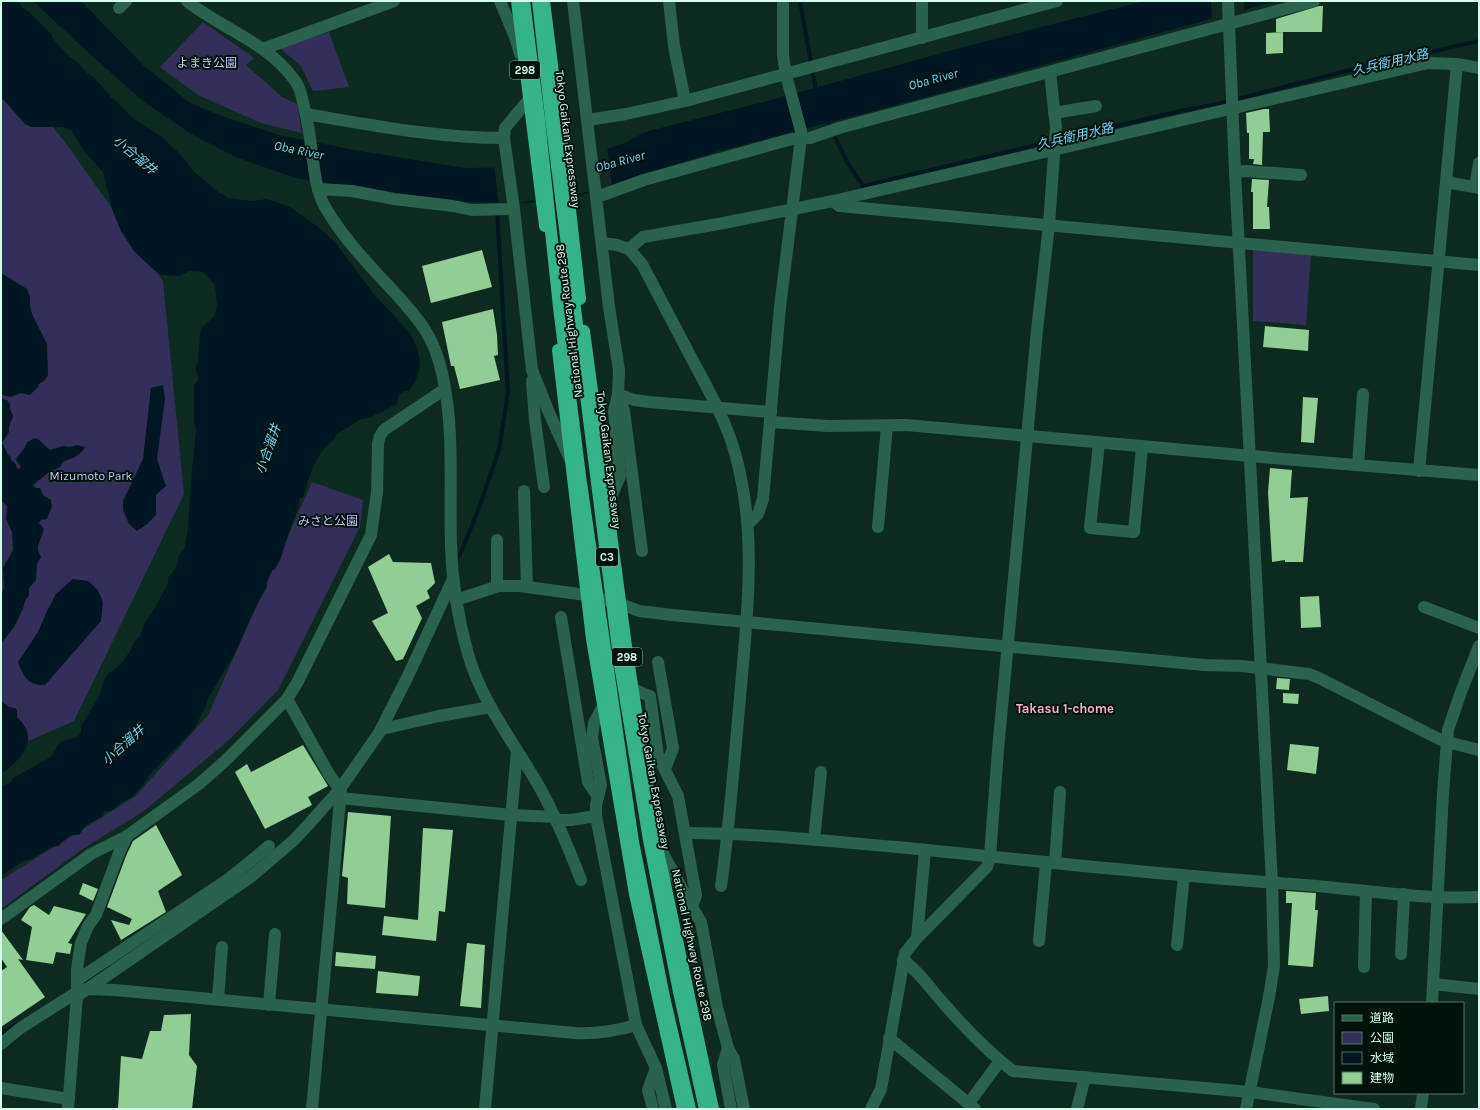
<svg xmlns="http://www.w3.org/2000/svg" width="1480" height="1110" viewBox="0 0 1480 1110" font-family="Karla,'Noto Sans JP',sans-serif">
<rect width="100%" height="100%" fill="#0d2a20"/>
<g fill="#342f58">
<polygon points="203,22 254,58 246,65 282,97 297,104 302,133 261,123 198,95 160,67"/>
<polygon points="329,32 349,87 313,91 301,66 280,48"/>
<polygon points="1,62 68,146 163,281 184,494 74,721 1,753"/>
<polygon points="1253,248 1311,255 1306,325 1253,321"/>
<polygon points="312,482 363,500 360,527 278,690 230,739 144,811 81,850 1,909 1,880 136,796 208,715"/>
</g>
<g fill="#001620">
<path d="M1 1H18L23 8 29 12 51 34 53 39 69 56 77 62 87 73 93 77 110 95V98L114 99 133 118 163 138 182 156 194 172 218 192 228 198 252 201 267 199 290 207 318 227 335 242 373 293 410 333C422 355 424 370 409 391H405L398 396V402L395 405 369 418 361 419 336 435C334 441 329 444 324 449 312 463 308 481 303 498H300L297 512 292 524 280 560 275 569 271 571 267 581V587L256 606 234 655 208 698 205 708 194 729 150 774 144 784 132 797 120 803 113 810 104 812 102 817 86 825 79 835H71L58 846 51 847 32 859 23 861 1 876V786L10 783 13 778 51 757 60 742 77 737 81 733V726L100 695 103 682 108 674 120 665 131 650 134 642 140 636 145 622 153 611 168 584V578L176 568 179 556 185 547 188 528 192 470 196 430 194 422V386L198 380V375L195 370 198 361 200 335 202 328 215 315 217 305 215 285 203 272 189 271 179 276 161 275 154 270 134 251 121 231 113 212 103 172 84 151 72 131 63 127H31L25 124 16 114 1 97Z"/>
<polygon points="33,1 81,1 143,65 190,103 227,118 279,135 365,152 466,168 519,167 566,162 625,143 645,132 771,100 971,45 1145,1 1277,1 911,101 716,152 640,175 573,198 526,203 468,202 383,192 296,178 238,158 193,135 144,102 90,54"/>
<polygon points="1,273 27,289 30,297 30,306 32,314 47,344 48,375 44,381 39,384 38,387 30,395 21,393 10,397 1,394"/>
<polygon points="163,385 165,398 157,459 166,486 156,495 156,515 147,524 137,531 129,524 123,510 123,501 143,459 151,388"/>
<path d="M1 399 7 400 10 404V409L13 416 9 427V432L2 443 6 450 8 455 11 457V460L15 463 17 468 19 469 21 467 16 460C19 453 25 450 27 442L35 438 39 440 50 450 63 446 70 447 77 445 85 447C80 457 71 458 63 462L60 467 48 473 33 485 36 488H40L43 495 51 500 52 506 47 519 41 520 39 523 44 529 38 546V550L41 557 37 564 36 580 29 588V595L25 601 23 609 14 627 1 644V597L4 587 3 568 13 550 12 532 6 519 7 506 1 500Z"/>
<path d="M73 579 88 581 98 590 103 602 101 621 45 685C28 686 23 676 18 662L38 632 47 611 56 594Z"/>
<path d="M1 701 9 707 15 708 17 710V717C41 739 22 759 1 774Z"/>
</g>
<g fill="#0d2a20">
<polygon points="1211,1 1244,1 1244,12 1212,21"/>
<polygon points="607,146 612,187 604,189 507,205 499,205 494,165 519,165 566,160"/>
</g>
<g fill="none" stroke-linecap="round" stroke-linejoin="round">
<g stroke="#001620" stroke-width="4">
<polyline points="800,1 816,91"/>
<polyline points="826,118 847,162 863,186 1180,111 1218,104 1350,70 1479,41"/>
<polyline points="457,559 462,550 479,508 499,450 508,392 497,211"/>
<polyline points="88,980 109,966"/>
<polyline points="1,1035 17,1024"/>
</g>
</g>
<g fill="#90ce96">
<polygon points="1319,6 1323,6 1322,32 1276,32 1276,19"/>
<polygon points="1283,32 1283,53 1266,54 1266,33"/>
<polygon points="1264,109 1269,109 1270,132 1263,132 1262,165 1253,164 1254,159 1249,159 1249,133 1247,133 1246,113"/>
<polygon points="1252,179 1269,180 1267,207 1269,207 1270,229 1253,229 1253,192 1251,192"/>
<polygon points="482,250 492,287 431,303 422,266"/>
<polygon points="493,309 497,335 498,355 494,356 500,380 460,389 454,366 451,366 442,322"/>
<polygon points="1265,326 1309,330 1308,351 1263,347"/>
<polygon points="1303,397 1318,398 1314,443 1301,442"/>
<polygon points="1270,468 1292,470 1290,498 1308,497 1303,562 1285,562 1285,560 1272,562 1268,492"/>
<polygon points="389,554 393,562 431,563 435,583 427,591 430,598 416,606 422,618 403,659 396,661 372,621 388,613 368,567"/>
<polygon points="1319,596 1321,627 1301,628 1300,597"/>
<polygon points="1277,678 1290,679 1289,690 1276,689"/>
<polygon points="1283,693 1299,694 1298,704 1283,703"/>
<polygon points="1290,744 1319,747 1316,774 1287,770"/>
<polygon points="303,745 328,786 308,797 312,805 265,829 235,772 247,764 251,772"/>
<polygon points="348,812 391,816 385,908 347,904 348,878 342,876"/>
<polygon points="156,825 182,875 158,891 166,912 121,940 111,920 129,925 132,919 107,907 126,856 133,841"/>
<polygon points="423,828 453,830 445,912 439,911 436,941 382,935 384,916 418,920"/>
<polygon points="83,883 98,889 93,901 79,894"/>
<polygon points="1286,891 1316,893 1315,910 1318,910 1313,967 1288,965 1292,903 1286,903"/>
<polygon points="34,905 49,915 54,906 86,914 68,943 72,944 70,954 56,952 53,964 26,960 32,927 21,920 30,907"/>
<polygon points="1,930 23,960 18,959 45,997 1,1027 1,971 7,967 1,958"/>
<polygon points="467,943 485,945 481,1008 460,1006"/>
<polygon points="336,952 376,956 375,969 335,966"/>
<polygon points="378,971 420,976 418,996 376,993"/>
<polygon points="1328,996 1329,1011 1301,1014 1299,999"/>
<polygon points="191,1014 189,1055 197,1066 192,1109 118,1109 121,1056 142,1059 150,1031 161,1031 164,1015"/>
</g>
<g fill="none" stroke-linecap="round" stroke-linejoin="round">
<g stroke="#29634e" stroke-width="12">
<path d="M187 1C222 29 265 41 293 78 301 87 302 99 305 111 309 127 311 144 313 161 315 176 317 191 324 205 343 239 371 267 397 295 408 308 420 320 428 335 435 347 439 360 442 373 455 429 449 488 451 545 452 582 458 618 468 654 482 703 515 744 540 788 556 817 569 849 581 880"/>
<polyline points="500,1 515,37 520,54"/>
<polyline points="573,1 609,307 619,370 618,394 614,411 620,476 607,506"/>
<polyline points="669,1 674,46 685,101"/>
<polyline points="922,1 922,38"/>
<polyline points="1228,1 1235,172 1272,883 1274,966 1269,997 1246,1109"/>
<polyline points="119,8 126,1"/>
<polyline points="263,49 394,1"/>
<polyline points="530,98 505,128 504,138 514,209 532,370 550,415 570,459"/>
<polyline points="1054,113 1096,106"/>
<path d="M306 114C371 125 437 138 504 138"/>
<polyline points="588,120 626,114 685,101 1057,1"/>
<polyline points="1235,172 1245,171 1301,175"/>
<polyline points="1446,182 1479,188"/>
<polyline points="1475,187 1479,163"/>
<polyline points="318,189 352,191 394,199 453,206 472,210 514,209"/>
<polyline points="597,197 644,180 792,139 810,138 839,128 1314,1"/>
<path d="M833 201C1032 156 1230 109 1428 63L1457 64 1479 68"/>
<path d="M603 243 617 245 629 249 642 264C659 296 676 329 693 361 709 391 726 421 735 453 758 535 747 615 740 698 734 761 730 823 721 886"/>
<polyline points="629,249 643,237 724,223 833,201 839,206 1479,265"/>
<polyline points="532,381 535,420 544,487"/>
<polyline points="618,394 624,411 642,551"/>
<polyline points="618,394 634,400 649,402 771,412"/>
<polyline points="771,422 828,426 906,425 1307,461 1479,475"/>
<polyline points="1099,443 1090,528 1134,532 1142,447"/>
<polyline points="1358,465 1363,394"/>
<polyline points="1419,471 1457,64"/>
<polyline points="524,491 527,587"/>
<polyline points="748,524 758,514 763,499 780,307 801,138 801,131 786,75 783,55 783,1"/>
<polyline points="878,527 887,426"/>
<polyline points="497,586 497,540"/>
<polyline points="456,600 499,586 520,586 586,595 621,604 639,611 672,615 1204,665 1242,666 1309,674 1319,678 1439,739 1447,742 1479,750"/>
<polyline points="1424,607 1479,628"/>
<polyline points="561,617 588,782 598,797"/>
<polyline points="658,662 673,748 665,769"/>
<polyline points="632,689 650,696 658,756 678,796 696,895 692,907 701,922 717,1007 728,1048 734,1059 744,1109"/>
<polyline points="287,699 330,776 340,789"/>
<polyline points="603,706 594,723 592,737 601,785 596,805 596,816 636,1025 656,1068 666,1109"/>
<polyline points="382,729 439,716 491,707"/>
<polyline points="340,798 511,815 555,817"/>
<polyline points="556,820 571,820 596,816"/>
<path d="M685 833C756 833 827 841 897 847 1028 860 1160 875 1292 884 1354 888 1416 900 1479 897"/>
<polyline points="814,840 821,772"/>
<polyline points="659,846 692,907"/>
<polyline points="1055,863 1060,792"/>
<polyline points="1,919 91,854 127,836"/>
<polyline points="917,938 925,850"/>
<polyline points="1039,941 1046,863"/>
<polyline points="1177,945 1184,875"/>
<polyline points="1401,954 1404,894"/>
<path d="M903 960C920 972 931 990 945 1005 966 1029 988 1052 1013 1071L1250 1092 1374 1109"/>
<polyline points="1364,967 1366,891"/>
<polyline points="77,980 230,878 269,846"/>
<polyline points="1433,984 1479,989"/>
<path d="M86 989 115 990 575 1033C596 1034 616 1031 636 1025"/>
<polyline points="77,996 252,876 294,840 308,825 340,789 379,733 407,678 453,579"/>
<polyline points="218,999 222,947"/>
<polyline points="1432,1003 1443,793 1447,742 1448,730 1461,692 1479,646"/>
<polyline points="269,1005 275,934"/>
<polyline points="889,1038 975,1109"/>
<polyline points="1,1044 19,1029 77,992"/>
<polyline points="728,1048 723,1065 731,1109"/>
<polyline points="1,1088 69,1099"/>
<polyline points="969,1103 1000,1061"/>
<polyline points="68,1109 77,996 77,970 79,955 81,943 88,926 96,915 119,853 127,836 199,784 225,761 287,699 297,683 371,535 377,492 378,444 380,436 384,430 445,389"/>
<polyline points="312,1109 333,883 341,787"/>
<polyline points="485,1109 517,751"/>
<polyline points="653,1109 648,1090 656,1068"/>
<polyline points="871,1109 881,1089 905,953 917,938 987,867 990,856 998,750 1037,330 1049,225 1056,127 1050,72"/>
<polyline points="1077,1109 1085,1077"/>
<polyline points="1421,1109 1423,1093"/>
</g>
<g stroke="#35b38b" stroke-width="12">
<polyline points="517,1 545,226"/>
<polyline points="544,1 569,201 580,299"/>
<polyline points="584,331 626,646 656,842 713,1109"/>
<polyline points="558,350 592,639 635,894 683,1109"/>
</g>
<g stroke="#35b38b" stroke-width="12">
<polyline points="524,1 539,119 559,307 580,476 633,842 664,997 690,1109"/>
<polyline points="538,1 551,118 620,665 649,840 679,992 705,1109"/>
</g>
</g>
<g text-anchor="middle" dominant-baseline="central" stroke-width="4" stroke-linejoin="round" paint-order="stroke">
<g fill="#00130a" stroke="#94b8a8" stroke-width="1">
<rect x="510" y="61" width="30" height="18" rx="3"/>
<rect x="596" y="548" width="22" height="18" rx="3"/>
<rect x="612" y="648" width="30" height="18" rx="3"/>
</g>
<g font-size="11" font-weight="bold" fill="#d4ffec">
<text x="525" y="70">298</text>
<text x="607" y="557">C3</text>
<text x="627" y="657">298</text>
</g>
<g font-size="12" fill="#c7c3fa" stroke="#00130a">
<text x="207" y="63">よまき公園</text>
<text x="91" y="476">Mizumoto Park</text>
<text x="328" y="521">みさと公園</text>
</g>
<g font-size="12" fill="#d4ffec" stroke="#00130a">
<text transform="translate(568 139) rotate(83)">Tokyo Gaikan Expressway</text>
<text transform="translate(569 321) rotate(-97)">National Highway Route 298</text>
<text transform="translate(609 460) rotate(83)">Tokyo Gaikan Expressway</text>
<text transform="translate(654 781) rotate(80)">Tokyo Gaikan Expressway</text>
<text transform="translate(692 945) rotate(78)">National Highway Route 298</text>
</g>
<g font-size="13" font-style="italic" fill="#78d1f7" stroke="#00130a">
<text transform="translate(1390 62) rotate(-13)">久兵衛用水路</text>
<text transform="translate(933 79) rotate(-15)">Oba River</text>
<text transform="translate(1075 136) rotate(-13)">久兵衛用水路</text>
<text transform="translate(299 150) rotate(12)">Oba River</text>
<text transform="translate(135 155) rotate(40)">小合溜井</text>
<text transform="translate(620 161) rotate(-15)">Oba River</text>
<text transform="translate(268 449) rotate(-71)">小合溜井</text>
<text transform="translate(123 745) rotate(-42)">小合溜井</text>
</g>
<g font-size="13" font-weight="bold" fill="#f8add3" stroke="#00130a">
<text x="1065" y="708">Takasu 1-chome</text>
</g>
</g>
<rect width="1480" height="1110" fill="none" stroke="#d4ffec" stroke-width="4"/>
<rect x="1334" y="1002" width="130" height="92" fill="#00130a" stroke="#557164"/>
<rect x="1342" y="1015" width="20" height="6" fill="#29634e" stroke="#557164"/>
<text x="1370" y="1022" font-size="12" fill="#d4ffec">道路</text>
<rect x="1342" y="1032" width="20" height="12" fill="#342f58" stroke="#557164"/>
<text x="1370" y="1042" font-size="12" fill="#d4ffec">公園</text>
<rect x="1342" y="1052" width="20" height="12" fill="#001620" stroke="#557164"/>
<text x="1370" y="1062" font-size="12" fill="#d4ffec">水域</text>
<rect x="1342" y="1072" width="20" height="12" fill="#90ce96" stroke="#557164"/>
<text x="1370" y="1082" font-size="12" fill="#d4ffec">建物</text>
</svg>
